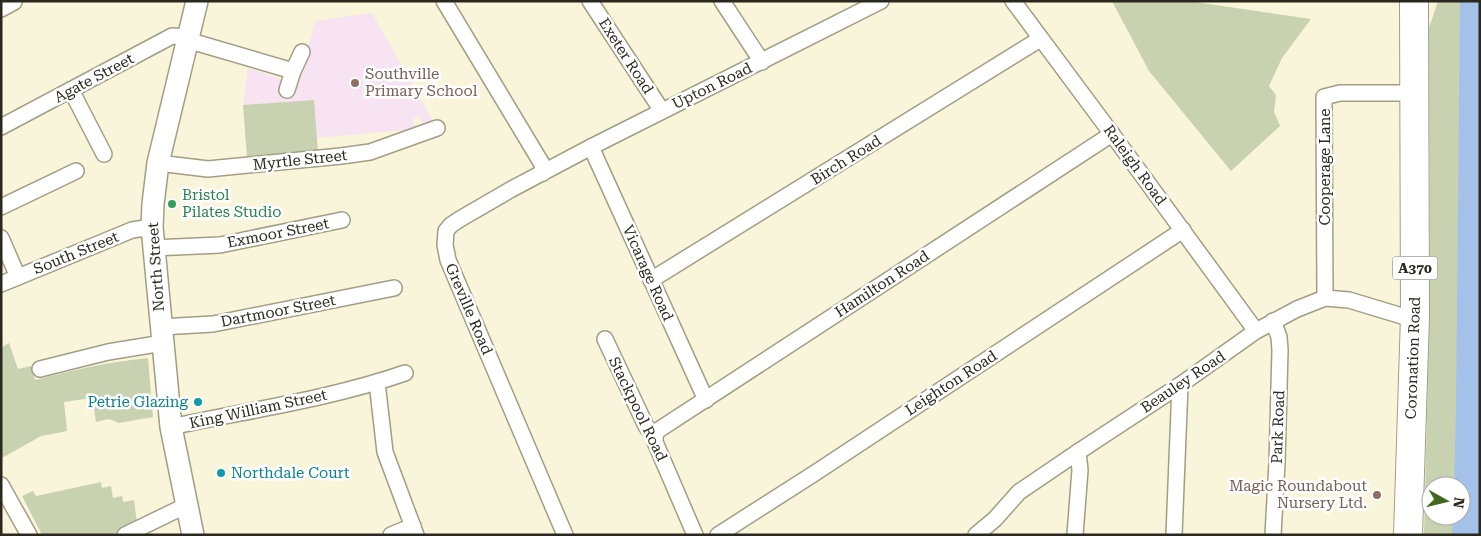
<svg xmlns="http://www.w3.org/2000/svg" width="1481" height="536" viewBox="0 0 1481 536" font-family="'Roboto Serif',serif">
<rect width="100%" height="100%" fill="#f9f5da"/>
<polygon fill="#f8e3f2" points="372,13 434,123 424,126 419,116 412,120 416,129 317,138 247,157 243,105 248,68 278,78 282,81 286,93 295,96 315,21"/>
<g fill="#c9d2b0" fill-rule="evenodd">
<polygon points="1112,1 1188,1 1311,19 1282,58 1269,86 1276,95 1274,112 1280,126 1231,171 1149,71"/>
<path d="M1438 1H1480L1469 535H1424L1430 291 1429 28ZM1431 486H1461V516H1431Z"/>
<polygon points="314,100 318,152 247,157 243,105"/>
<path d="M9 343 18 369 31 366 35 380C74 370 107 362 148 358L153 417 119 423 109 419 96 422 92 398 64 402 67 431 41 436 2 458 1 348Z"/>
<polygon points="101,482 102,488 111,486 113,498 122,496 123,502 134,500 137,523 123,529 111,535 42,535 22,496 33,491 36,496"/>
</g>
<polygon fill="#a4c1ea" points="1460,1 1480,1 1480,535 1452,535 1453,516 1461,516 1461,486 1454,486 1456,410"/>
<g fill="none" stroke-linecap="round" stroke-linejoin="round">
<defs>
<g id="street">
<polyline points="444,1 542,164 543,173"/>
<polyline points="590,1 662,111"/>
<polyline points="722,1 762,62"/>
<polyline points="1013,1 1112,134 1256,331"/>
<polyline points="1,9 14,2"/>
<polyline points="187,40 293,71"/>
<polyline points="71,90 104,154"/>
<polyline points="287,90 293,71 302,52"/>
<polyline points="1,127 172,36 188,37"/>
<polyline points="591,147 706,400"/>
<polyline points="158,163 208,169 341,156 370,152 437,128"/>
<polyline points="1,207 76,171"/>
<polyline points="1,238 18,277"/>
<polyline points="153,248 220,245 342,220"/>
<polyline points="651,280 1040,39"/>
<polyline points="1,284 132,230 152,227"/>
<polyline points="1325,298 1324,97 1340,93 1415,93"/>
<polyline points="1273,321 1279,337 1280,350 1277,463 1273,535"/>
<polyline points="161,327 213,324 394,288"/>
<polyline points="605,339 646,426 655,437 655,442 695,535"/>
<polyline points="40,369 108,352 163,343"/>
<polyline points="377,382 385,452 416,535"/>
<path d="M171 427C249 410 330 399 405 373"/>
<polyline points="655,437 657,431 1112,134"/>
<polyline points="1,485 29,535"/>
<polyline points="125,535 187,505"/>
<polyline points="391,535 413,526"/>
<polyline points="565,535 448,260 445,245 446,231 451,225 460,219 510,190 591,147 881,1"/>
<polyline points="718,535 815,473 1183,230"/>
<polyline points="976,535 995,519 1019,492 1078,452 1180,385 1256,331 1297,309 1325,298 1349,300 1402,316 1415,316"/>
<polyline points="1075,535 1080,470 1078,452"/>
<polyline points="1174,535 1180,385"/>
</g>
<polyline id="secondary" points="193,535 171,427 152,227 153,204 158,163 197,1"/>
<polyline id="highway" points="1408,535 1415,316 1414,1"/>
</defs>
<use href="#street" stroke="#a29e85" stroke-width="18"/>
<use href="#secondary" stroke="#a29e85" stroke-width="24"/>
<use href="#highway" stroke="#a29e85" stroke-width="30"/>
<use href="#street" stroke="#fff" stroke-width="15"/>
<use href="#secondary" stroke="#fff" stroke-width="21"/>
<use href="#highway" stroke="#fff" stroke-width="28"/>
</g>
<g fill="#8d6e63" stroke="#fff" stroke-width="2">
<circle cx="355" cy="83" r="5"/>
<circle cx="1377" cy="495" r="5"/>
</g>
<circle fill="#2e9e5b" stroke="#fff" stroke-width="2" cx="172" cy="204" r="5"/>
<g fill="#0f9aa8" stroke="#fff" stroke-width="2">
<circle cx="198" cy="402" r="5"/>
<circle cx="221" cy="473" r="5"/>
</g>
<g text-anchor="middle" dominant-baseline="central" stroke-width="5" stroke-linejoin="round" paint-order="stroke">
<rect fill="#fff" stroke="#6b6962" stroke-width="1" x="1392.5" y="256.5" width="45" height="23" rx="4"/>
<g font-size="14" font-weight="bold" fill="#2b291f">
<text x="1415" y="268">A370</text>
</g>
<g font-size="15" fill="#2b291f" stroke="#fff">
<text transform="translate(626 56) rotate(57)">Exeter Road</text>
<text transform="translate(94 78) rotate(-28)">Agate Street</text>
<text transform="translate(712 86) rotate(-26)">Upton Road</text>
<text transform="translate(300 160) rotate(-6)">Myrtle Street</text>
<text transform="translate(846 160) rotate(-32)">Birch Road</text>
<text transform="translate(1135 165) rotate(54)">Raleigh Road</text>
<text transform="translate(1325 167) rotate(-90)">Cooperage Lane</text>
<text transform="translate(278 233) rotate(-11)">Exmoor Street</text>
<text transform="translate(76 253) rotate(-22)">South Street</text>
<text transform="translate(156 267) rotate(-94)">North Street</text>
<text transform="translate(648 273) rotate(66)">Vicarage Road</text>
<text transform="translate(882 284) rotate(-33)">Hamilton Road</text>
<text transform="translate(469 309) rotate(67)">Greville Road</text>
<text transform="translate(278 311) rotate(-11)">Dartmoor Street</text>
<text transform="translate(1413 358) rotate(-88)">Coronation Road</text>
<text transform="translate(1183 382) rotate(-34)">Beauley Road</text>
<text transform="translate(951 383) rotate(-33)">Leighton Road</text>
<text transform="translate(258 409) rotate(-12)">King William Street</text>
<text transform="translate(638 409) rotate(64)">Stackpool Road</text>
<text transform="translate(1278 427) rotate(-88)">Park Road</text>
</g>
<g font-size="15" fill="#785e54" stroke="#fff" text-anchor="start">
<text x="365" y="74">Southville<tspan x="365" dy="17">Primary School</tspan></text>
<text x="1367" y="486" text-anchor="end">Magic Roundabout<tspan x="1367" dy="17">Nursery Ltd.</tspan></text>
</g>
<g font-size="15" fill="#27864d" stroke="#fff" text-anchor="start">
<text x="182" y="195">Bristol<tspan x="182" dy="17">Pilates Studio</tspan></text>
</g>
<g font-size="15" fill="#0d838f" stroke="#fff" text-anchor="end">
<text x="188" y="402">Petrie Glazing</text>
<text x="231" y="473" text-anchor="start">Northdale Court</text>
</g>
</g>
<rect width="1481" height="536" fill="none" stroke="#2b291f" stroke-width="5"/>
<g transform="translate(1446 501) rotate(98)"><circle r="24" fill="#ffffff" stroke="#aaa9a5"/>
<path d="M0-4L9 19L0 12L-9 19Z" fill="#426720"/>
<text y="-8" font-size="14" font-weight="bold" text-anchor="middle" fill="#2b291f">N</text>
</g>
</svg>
